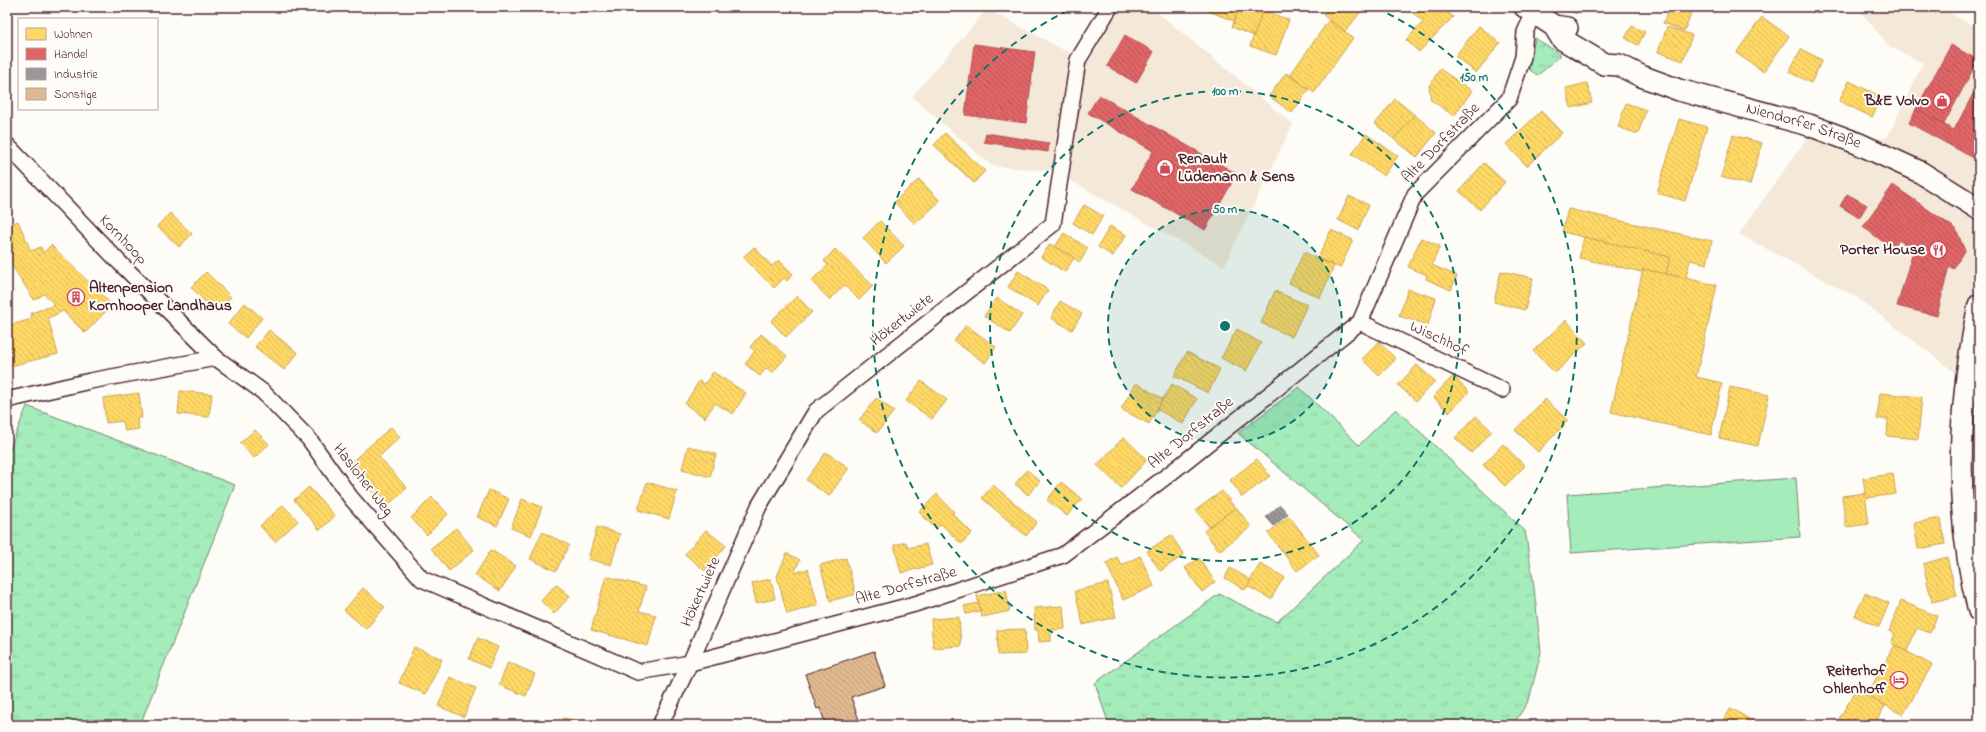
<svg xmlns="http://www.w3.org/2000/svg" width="1986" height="732" viewBox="0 0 1986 732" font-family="'Indie Flower',sans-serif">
<defs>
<pattern id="grass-tufts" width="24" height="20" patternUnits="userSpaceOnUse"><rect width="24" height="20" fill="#a4ecba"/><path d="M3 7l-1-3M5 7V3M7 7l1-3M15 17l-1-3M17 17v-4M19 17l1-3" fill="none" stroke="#8fcaa0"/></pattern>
<pattern id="homes-back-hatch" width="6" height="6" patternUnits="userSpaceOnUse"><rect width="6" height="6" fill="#ffd966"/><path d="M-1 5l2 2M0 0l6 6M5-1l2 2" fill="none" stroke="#dcba59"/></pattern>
<pattern id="shops-back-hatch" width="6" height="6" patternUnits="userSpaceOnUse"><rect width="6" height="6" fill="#e06666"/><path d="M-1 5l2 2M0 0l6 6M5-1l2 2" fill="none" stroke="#b85354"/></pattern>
<pattern id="industry-back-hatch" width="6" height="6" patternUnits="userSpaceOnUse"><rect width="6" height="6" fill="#999"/><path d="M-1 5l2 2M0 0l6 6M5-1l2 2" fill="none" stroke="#7f7c7d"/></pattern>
<pattern id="building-back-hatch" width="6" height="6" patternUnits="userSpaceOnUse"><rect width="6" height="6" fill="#dfba90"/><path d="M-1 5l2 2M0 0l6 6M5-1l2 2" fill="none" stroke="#c19f7c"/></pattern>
</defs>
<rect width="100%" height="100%" fill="#fdfcf7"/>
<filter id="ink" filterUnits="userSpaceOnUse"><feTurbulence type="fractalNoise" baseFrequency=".025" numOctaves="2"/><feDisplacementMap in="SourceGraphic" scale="8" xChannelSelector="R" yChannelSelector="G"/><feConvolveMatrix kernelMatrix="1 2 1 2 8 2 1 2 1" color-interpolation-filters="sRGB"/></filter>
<g filter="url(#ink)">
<g fill="#f4e8d8">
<polygon points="1120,7 1151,7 1293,124 1224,266 1053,171 992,166 912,97 987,9 1088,63"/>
<polygon points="1857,7 1939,7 1979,29 1979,399 1978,395 1956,373 1856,297 1739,234 1807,138 1887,138 1923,63 1890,47"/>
</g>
<g fill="url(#grass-tufts)" stroke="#778672">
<polygon points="1535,38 1560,54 1560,56 1537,76 1529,69"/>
<polygon points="1299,387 1359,445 1396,409 1525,531 1533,579 1541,652 1529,700 1513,725 1109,725 1095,683 1219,594 1277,622 1364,540 1238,433"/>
<polygon points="27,406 235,485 140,725 7,725 7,456"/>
</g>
<polygon fill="#a4ecba" stroke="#778672" points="1796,478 1800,537 1571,553 1567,494"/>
<g fill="url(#homes-back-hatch)" stroke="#c9a154">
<polygon points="1198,7 1240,7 1234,21"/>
<polygon points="1240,7 1264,7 1254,36 1232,27"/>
<polygon points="1329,7 1358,7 1362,10 1345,32 1323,15"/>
<polygon points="1419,7 1443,7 1453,17 1419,52 1406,40 1423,22 1413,13"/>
<polygon points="1566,7 1581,7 1576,14"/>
<polygon points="1670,7 1694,7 1684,31 1663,23"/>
<polygon points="1263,10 1289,20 1276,55 1250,46"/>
<polygon points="1762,17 1789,36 1764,72 1736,53"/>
<polygon points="1329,20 1353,38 1314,93 1290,75"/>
<polygon points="1479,26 1500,43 1476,73 1455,56"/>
<polygon points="1632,26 1645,32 1638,45 1625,38"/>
<polygon points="1667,27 1692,35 1683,61 1658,52"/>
<polygon points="1801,49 1822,60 1811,83 1789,72"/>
<polygon points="1440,69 1472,91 1454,116 1431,100 1429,86"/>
<polygon points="1286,73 1309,89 1292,113 1269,96"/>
<polygon points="1849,81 1882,97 1872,117 1839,101"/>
<polygon points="1587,83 1592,103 1571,108 1566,88"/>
<polygon points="1395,99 1415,115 1394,139 1375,124"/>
<polygon points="1626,103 1646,110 1638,134 1618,127"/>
<polygon points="1541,111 1562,133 1527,166 1506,144"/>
<polygon points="1415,115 1436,133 1417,157 1394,139"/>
<polygon points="1679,119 1707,127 1685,201 1657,193"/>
<polygon points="945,133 985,171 974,183 934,145"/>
<polygon points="1366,134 1398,156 1384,176 1352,154"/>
<polygon points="1733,135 1762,143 1750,185 1721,177"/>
<polygon points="1484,163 1505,182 1480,210 1459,191"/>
<polygon points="919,179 940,201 915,224 894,202"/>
<polygon points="1349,196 1369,205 1358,230 1338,220"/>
<polygon points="1084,205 1103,216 1092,235 1073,223"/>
<polygon points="1568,209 1712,241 1707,264 1690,260 1686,278 1666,274 1670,257 1562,232"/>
<polygon points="170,213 192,234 179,247 157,226"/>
<polygon points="18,221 31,251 41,247 43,253 51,245 112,305 85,333 63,311 48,318 58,354 7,367 7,326 32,319 31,313 55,305 44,294 34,300 11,264 7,265 7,226"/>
<polygon points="880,221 904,246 886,263 863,238"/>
<polygon points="1110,226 1126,235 1113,256 1098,247"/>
<polygon points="1331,230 1353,240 1340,268 1318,258"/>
<polygon points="1064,233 1088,248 1080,262 1055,247"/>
<polygon points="1584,237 1670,257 1666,274 1643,269 1642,272 1579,258"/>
<polygon points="1421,238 1440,246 1432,265 1457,276 1451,290 1426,279 1427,275 1408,267"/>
<polygon points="1050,244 1074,258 1065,272 1041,257"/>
<polygon points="754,247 772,266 779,260 793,274 787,281 784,278 774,288 743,257"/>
<polygon points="835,249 873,286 859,300 844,285 830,300 811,281 828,265 824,261"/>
<polygon points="1304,252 1334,266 1320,298 1289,283"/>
<polygon points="1643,269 1717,285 1696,377 1722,383 1711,435 1611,412"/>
<polygon points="1018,271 1048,290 1038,306 1008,287"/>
<polygon points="1501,271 1533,278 1525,310 1494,302"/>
<polygon points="206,272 231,297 215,312 191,287"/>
<polygon points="1408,289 1436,298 1428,325 1399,316"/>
<polygon points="1275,291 1307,305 1292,337 1261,323"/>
<polygon points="797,296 812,312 786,337 771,321"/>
<polygon points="997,298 1022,315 1010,333 984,316"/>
<polygon points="1060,301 1082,314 1072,330 1051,318"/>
<polygon points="245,303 262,318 246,338 228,324"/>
<polygon points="1566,320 1587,343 1555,373 1533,351"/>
<polygon points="966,325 996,347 985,363 954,341"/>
<polygon points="1237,329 1261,343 1246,371 1221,358"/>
<polygon points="269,330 298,353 284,370 255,347"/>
<polygon points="761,334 787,356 772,373 766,368 760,376 745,364 755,351 750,347"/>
<polygon points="1379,342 1396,359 1379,376 1362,359"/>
<polygon points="1187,352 1220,369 1208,393 1174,376"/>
<polygon points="1417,365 1435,381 1416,401 1398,385"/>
<polygon points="713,372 746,393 733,414 715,403 705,418 685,404 699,381 705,384"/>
<polygon points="1453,376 1469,392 1449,413 1433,397"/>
<polygon points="921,381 947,400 932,419 906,401"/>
<polygon points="1136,383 1163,399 1149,424 1121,409"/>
<polygon points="1172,384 1197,399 1183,424 1157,409"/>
<polygon points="1730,387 1769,395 1758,446 1719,438"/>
<polygon points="180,391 212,394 209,417 178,414"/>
<polygon points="139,393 142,418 137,418 139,429 125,431 123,421 106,423 103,398"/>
<polygon points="1880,393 1922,397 1918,439 1887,436 1888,419 1877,419"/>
<polygon points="876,398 894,411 877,433 859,420"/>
<polygon points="1545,399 1568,421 1538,452 1515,430"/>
<polygon points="1476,416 1492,431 1471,453 1455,438"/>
<polygon points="391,427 400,437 379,457 407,488 386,507 348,465"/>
<polygon points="255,430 269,444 254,458 240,443"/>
<polygon points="1124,437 1147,460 1121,488 1097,465"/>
<polygon points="1503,444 1525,466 1505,486 1483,465"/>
<polygon points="688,446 716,454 710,477 682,469"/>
<polygon points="826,452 849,468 829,496 806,480"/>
<polygon points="1257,459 1270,476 1242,497 1230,480"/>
<polygon points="1027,470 1040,481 1028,495 1015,484"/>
<polygon points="1893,474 1896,494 1866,498 1863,478"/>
<polygon points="647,482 677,491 669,519 638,510"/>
<polygon points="1061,482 1082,499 1067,516 1047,500"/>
<polygon points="993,485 1037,522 1026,536 982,498"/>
<polygon points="309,487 335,516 320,530 294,500"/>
<polygon points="489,490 509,499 497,526 477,517"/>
<polygon points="1222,491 1235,508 1209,527 1196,510"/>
<polygon points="1865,493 1869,524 1846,527 1842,496"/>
<polygon points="937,494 954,512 952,513 972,533 961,544 941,524 936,529 919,512"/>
<polygon points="432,497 448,514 427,535 411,518"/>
<polygon points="522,499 542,507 531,536 511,528"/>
<polygon points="283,505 298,521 275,542 260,526"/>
<polygon points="1236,507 1251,527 1219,551 1204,531"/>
<polygon points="1289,516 1319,555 1297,571 1268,533"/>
<polygon points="1941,518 1945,544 1918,549 1914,523"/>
<polygon points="597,527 620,534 611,565 588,559"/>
<polygon points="456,528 474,550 449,571 431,548"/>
<polygon points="706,530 726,546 705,571 685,554"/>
<polygon points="542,532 569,545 556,571 530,559"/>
<polygon points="1171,535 1184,555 1160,571 1147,551"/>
<polygon points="906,542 908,548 926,544 932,565 901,573 894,545"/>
<polygon points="491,550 516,566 500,591 475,575"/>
<polygon points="787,553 800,560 794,573 808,569 818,605 787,614 777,576"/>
<polygon points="1140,556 1154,586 1123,600 1106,563 1117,557 1121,565"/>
<polygon points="1947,557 1957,596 1932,602 1923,564"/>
<polygon points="846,558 856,594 830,601 820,565"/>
<polygon points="1199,558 1215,582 1202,592 1185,568"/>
<polygon points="1260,564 1284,577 1271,599 1247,586"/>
<polygon points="1230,568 1251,580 1245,590 1225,578"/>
<polygon points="606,576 646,587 639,611 656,615 648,646 591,630"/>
<polygon points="771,579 775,599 756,603 752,583"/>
<polygon points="1108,583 1116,617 1083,625 1075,591"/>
<polygon points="556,584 570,596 554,614 541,601"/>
<polygon points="363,588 385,607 366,629 344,610"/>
<polygon points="1006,590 1010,611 982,617 977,596"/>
<polygon points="1865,593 1889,603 1879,627 1855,616"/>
<polygon points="1901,601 1937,616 1930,633 1917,628 1907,651 1891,643 1895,634 1889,631"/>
<polygon points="979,603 980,611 966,614 964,606"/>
<polygon points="1063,606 1065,629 1051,630 1051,641 1039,642 1038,630 1035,630 1034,608"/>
<polygon points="959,617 961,646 933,648 931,619"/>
<polygon points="1025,629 1026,654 998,655 997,630"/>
<polygon points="478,638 498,647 489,668 469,659"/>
<polygon points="1895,645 1932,665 1903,715 1867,695"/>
<polygon points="414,647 442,659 426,694 399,683"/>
<polygon points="508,662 535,674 526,696 499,685"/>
<polygon points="450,677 476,688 464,717 438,706"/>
<polygon points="1857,689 1885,706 1874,725 1835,725"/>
<polygon points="1731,708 1759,725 1725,725 1722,723"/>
<polygon points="563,718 600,725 561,725"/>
</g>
<g fill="url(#shops-back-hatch)" stroke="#b35154">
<polygon points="1125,35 1154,52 1136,83 1107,66"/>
<polygon points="974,44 1035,52 1026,123 965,115"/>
<polygon points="1951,45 1978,60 1944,124 1916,109"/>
<polygon points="1975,90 1979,92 1979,161 1909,123 1916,109 1954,130"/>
<polygon points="1099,95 1237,174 1205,230 1132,189 1153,151 1088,113"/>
<polygon points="986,133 1049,143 1048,152 984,142"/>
<polygon points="1893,185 1956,229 1965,251 1953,269 1949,266 1937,316 1897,306 1913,251 1899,240 1893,249 1863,227"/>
<polygon points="1847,194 1867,205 1859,218 1840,206"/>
</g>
<polygon fill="url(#industry-back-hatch)" stroke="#817478" points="1280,505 1288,514 1274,526 1266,517"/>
<polygon fill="url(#building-back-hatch)" stroke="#4a1f2b" points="874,651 885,686 851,697 859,720 844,725 826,725 820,708 817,709 805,674"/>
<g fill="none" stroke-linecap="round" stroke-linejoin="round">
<defs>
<g id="street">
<polyline points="7,145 120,263 216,358 263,392 309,439 351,498 422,579 638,672 690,663 915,604 1063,555 1172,472 1360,322 1415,194 1509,99 1523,57 1525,32 1534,13"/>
<polyline points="1360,322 1502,390"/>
<polyline points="7,400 90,381 216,358"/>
<polyline points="660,725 690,663 759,506 816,411 1053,224 1078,60 1110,7"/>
</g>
<g id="secondary">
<polyline points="1525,7 1554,26 1567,28"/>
<path id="s1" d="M1554 26 1562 39 1604 64 1619 65 1641 76 1679 90 1809 125 1857 143 1920 172 1979 209"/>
<path d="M1979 305C1958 405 1953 511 1979 611"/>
</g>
</defs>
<use href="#street" stroke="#4a1f2b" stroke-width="18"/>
<use href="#secondary" stroke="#4a1f2b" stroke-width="24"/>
<use href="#street" stroke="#fdfcf7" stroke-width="15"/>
<use href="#secondary" stroke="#fdfcf7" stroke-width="21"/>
</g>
</g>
<circle cx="1225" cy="326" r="117" fill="#0f766e" fill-opacity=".12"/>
<g fill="none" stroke="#0f766e" stroke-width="2" stroke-dasharray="7 5">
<circle cx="1225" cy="326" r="117"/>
<circle cx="1225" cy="326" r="235"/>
<path d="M1377 8A352 352 0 1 1 1073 8"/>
</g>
<defs>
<symbol id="shop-ring" viewBox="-11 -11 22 22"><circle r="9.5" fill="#fdfcf7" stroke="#d1495b" stroke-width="1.5"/><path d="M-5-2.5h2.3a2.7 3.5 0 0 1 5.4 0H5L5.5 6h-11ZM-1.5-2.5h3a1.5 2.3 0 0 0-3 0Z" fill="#d1495b"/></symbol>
<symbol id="restaurant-ring" viewBox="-11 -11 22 22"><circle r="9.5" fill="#fdfcf7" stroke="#d1495b" stroke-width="1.5"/><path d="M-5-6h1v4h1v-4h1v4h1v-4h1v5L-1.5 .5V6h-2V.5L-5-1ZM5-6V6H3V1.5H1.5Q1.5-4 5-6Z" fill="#d1495b"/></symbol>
<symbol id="building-ring" viewBox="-11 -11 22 22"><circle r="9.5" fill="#fdfcf7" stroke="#d1495b" stroke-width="1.5"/><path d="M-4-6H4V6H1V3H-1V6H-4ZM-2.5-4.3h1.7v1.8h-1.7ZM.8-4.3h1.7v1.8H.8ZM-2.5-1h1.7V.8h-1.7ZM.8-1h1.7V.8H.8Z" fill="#d1495b"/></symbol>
<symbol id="hotel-ring" viewBox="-11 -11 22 22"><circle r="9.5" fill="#fdfcf7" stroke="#d1495b" stroke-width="1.5"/><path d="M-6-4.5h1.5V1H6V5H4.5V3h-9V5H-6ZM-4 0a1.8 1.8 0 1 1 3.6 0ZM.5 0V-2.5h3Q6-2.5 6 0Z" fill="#d1495b"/></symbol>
</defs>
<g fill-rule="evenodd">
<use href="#shop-ring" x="1932" y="91" width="20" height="20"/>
<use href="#shop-ring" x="1155" y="158" width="20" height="20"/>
<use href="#restaurant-ring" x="1928" y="240" width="20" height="20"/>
<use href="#building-ring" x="66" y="287" width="20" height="20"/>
<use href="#hotel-ring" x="1889" y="670" width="20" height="20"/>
</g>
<g text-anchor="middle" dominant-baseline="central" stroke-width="4" stroke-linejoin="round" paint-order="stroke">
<g font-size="16" font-weight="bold" fill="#4a1f2b" stroke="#fdfcf7" text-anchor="end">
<text x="1929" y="101">B&amp;E Volvo</text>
<text x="1178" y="159" text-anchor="start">Renault<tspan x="1178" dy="18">Lüdemann &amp; Sens</tspan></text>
<text x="1925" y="250">Porter House</text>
<text x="89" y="288" text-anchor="start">Altenpension<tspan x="89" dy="18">Kornhooper Landhaus</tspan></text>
<text x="1886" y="671">Reiterhof<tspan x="1886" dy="18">Ohlenhoff</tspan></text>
</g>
<g font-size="16" fill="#4a1f2b" stroke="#fdfcf7">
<text stroke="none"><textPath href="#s1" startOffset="274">Niendorfer Straße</textPath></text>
<text transform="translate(1441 143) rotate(-46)">Alte Dorfstraße</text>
<text transform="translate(123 240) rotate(46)">Kornhoop</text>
<text transform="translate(902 320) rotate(-38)">Hökertwiete</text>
<text transform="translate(1439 339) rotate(25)">Wischhof</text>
<text transform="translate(1191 433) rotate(-39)">Alte Dorfstraße</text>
<text transform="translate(363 480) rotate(52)">Hasloher Weg</text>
<text transform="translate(906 586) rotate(-16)">Alte Dorfstraße</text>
<text transform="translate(701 592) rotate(-66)">Hökertwiete</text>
</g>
</g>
<circle cx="1225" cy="326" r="6" fill="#0f766e" stroke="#fdfcf7" stroke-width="2"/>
<g font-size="12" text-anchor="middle" font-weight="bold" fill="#0f766e" stroke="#fdfcf7" stroke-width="4" stroke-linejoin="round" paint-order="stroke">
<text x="1474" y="81">150 m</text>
<text x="1225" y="95">100 m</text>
<text x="1225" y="213">50 m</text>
</g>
<rect width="1986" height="732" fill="none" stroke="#fdfcf7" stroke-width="24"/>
<rect x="12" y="12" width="1962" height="708" fill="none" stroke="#4a1f2b" stroke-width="1.5" filter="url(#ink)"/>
<rect x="18" y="18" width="140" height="92" fill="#fdfcf7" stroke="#b5a4a5"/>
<rect x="26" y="28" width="20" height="12" fill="#ffd966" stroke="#b5a4a5"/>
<text x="54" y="38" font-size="12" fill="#4a1f2b">Wohnen</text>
<rect x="26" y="48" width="20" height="12" fill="#e06666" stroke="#b5a4a5"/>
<text x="54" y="58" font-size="12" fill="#4a1f2b">Handel</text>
<rect x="26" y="68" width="20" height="12" fill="#999999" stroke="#b5a4a5"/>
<text x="54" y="78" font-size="12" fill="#4a1f2b">Industrie</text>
<rect x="26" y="88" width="20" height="12" fill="#dfba90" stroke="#b5a4a5"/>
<text x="54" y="98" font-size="12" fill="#4a1f2b">Sonstige</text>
</svg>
